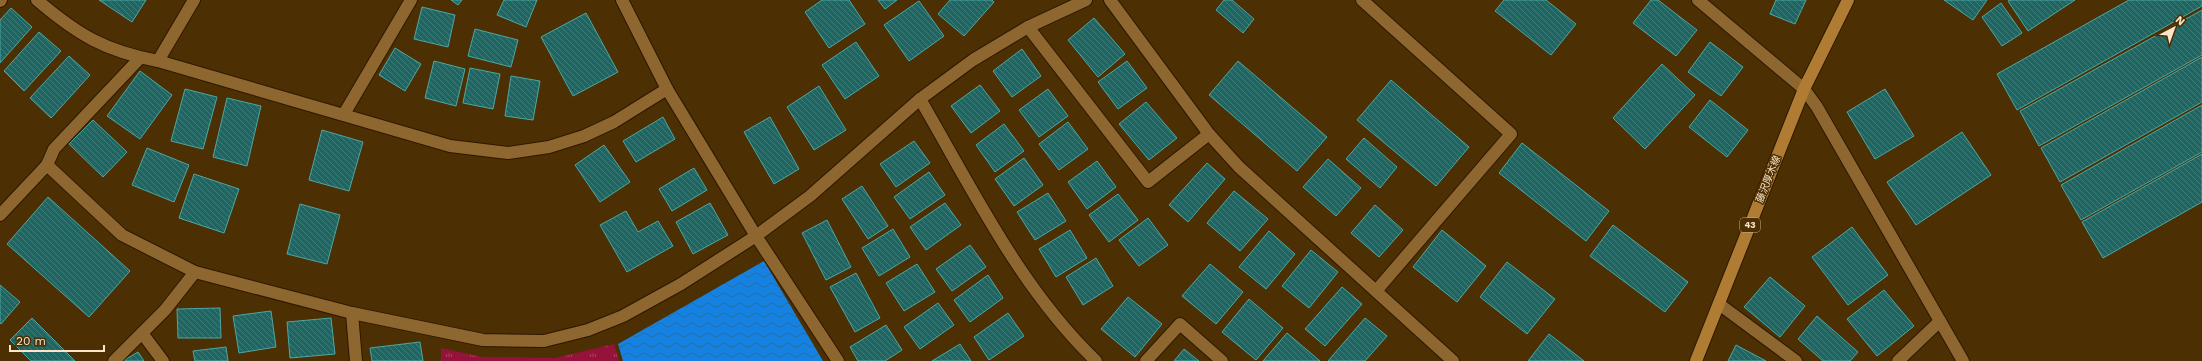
<svg xmlns="http://www.w3.org/2000/svg" width="2202" height="361" viewBox="0 0 2202 361" font-family="'Work Sans','Noto Sans JP',sans-serif">
<defs>
<pattern id="grass-tufts" width="24" height="20" patternUnits="userSpaceOnUse"><rect width="24" height="20" fill="#95133a"/><path d="M3 7l-1-3M5 7V3M7 7l1-3M15 17l-1-3M17 17v-4M19 17l1-3" fill="none" stroke="#aa415e"/></pattern>
<pattern id="water-waves" width="16" height="10" patternUnits="userSpaceOnUse"><rect width="16" height="10" fill="#1582e1"/><path d="M0 5q4-4 8 0t8 0" fill="none" stroke="#286da8"/></pattern>
<pattern id="building-back-hatch" width="6" height="6" patternUnits="userSpaceOnUse"><rect width="6" height="6" fill="#1f6562"/><path d="M-1 5l2 2M0 0l6 6M5-1l2 2" fill="none" stroke="#407b77"/></pattern>
</defs>
<rect width="100%" height="100%" fill="#4c2f02"/>
<polygon fill="url(#grass-tufts)" points="614,344 619,361 441,361 441,348 482,357 555,358"/>
<polygon fill="url(#water-waves)" points="764,261 823,361 623,361 618,344"/>
<g fill="url(#building-back-hatch)" stroke="#4ba8a4">
<polygon points="99,0 146,0 132,22"/>
<polygon points="451,0 462,0 458,5"/>
<polygon points="504,0 537,0 526,27 497,15"/>
<polygon points="822,0 849,0 865,24 829,48 805,12"/>
<polygon points="878,0 897,0 885,9"/>
<polygon points="950,0 992,0 994,2 964,36 938,14"/>
<polygon points="1224,0 1232,0 1254,19 1243,33 1216,10"/>
<polygon points="1504,0 1546,0 1576,24 1551,55 1495,11"/>
<polygon points="1651,0 1658,0 1697,30 1676,56 1633,23"/>
<polygon points="1776,0 1806,0 1795,24 1770,14"/>
<polygon points="1944,0 1987,0 1973,20"/>
<polygon points="2011,0 2075,0 2028,31 2008,1"/>
<polygon points="2129,0 2202,0 2202,6 2017,110 1997,74"/>
<polygon points="919,1 944,36 909,61 884,25"/>
<polygon points="2001,3 2022,33 2002,46 1982,17"/>
<polygon points="422,7 455,15 448,47 414,39"/>
<polygon points="11,8 32,27 0,63 0,20"/>
<polygon points="2202,10 2202,55 2039,146 2020,111"/>
<polygon points="586,13 618,72 573,96 541,37"/>
<polygon points="1094,18 1125,54 1098,77 1068,40"/>
<polygon points="475,29 518,40 511,67 468,56"/>
<polygon points="39,32 61,51 24,91 4,71"/>
<polygon points="856,42 879,76 845,99 822,65"/>
<polygon points="1710,42 1743,67 1721,96 1688,72"/>
<polygon points="395,48 421,64 405,91 379,75"/>
<polygon points="1022,49 1041,76 1012,97 993,71"/>
<polygon points="69,56 90,75 51,118 30,98"/>
<polygon points="2202,57 2202,102 2060,182 2041,148"/>
<polygon points="434,61 465,69 456,106 425,98"/>
<polygon points="1127,61 1147,88 1118,109 1098,82"/>
<polygon points="1238,61 1327,137 1297,171 1209,95"/>
<polygon points="1662,64 1695,95 1645,149 1613,118"/>
<polygon points="470,68 500,74 493,109 463,103"/>
<polygon points="140,71 172,95 140,139 107,116"/>
<polygon points="511,76 540,81 533,120 505,116"/>
<polygon points="1391,80 1469,147 1436,186 1357,120"/>
<polygon points="980,85 1000,111 971,133 951,106"/>
<polygon points="819,86 846,130 814,150 787,107"/>
<polygon points="185,89 217,97 203,149 171,141"/>
<polygon points="1048,89 1068,116 1039,137 1019,110"/>
<polygon points="1885,89 1914,136 1875,159 1847,112"/>
<polygon points="227,98 261,106 247,166 213,157"/>
<polygon points="1710,100 1748,130 1727,157 1689,127"/>
<polygon points="1146,102 1177,138 1149,160 1119,124"/>
<polygon points="2202,105 2202,152 2081,220 2061,185"/>
<polygon points="663,117 675,139 636,162 623,141"/>
<polygon points="770,117 799,169 774,184 744,132"/>
<polygon points="93,120 127,152 103,177 69,144"/>
<polygon points="1068,122 1088,149 1059,170 1039,144"/>
<polygon points="1004,124 1024,151 995,172 976,145"/>
<polygon points="322,130 363,142 349,191 309,180"/>
<polygon points="1962,132 1991,175 1916,225 1887,182"/>
<polygon points="1364,138 1397,167 1380,188 1346,159"/>
<polygon points="914,141 930,163 896,187 880,164"/>
<polygon points="1522,143 1609,211 1586,241 1499,173"/>
<polygon points="604,145 630,182 600,202 575,165"/>
<polygon points="147,148 189,165 174,202 132,185"/>
<polygon points="2202,154 2202,202 2103,258 2082,222"/>
<polygon points="1024,158 1043,185 1014,206 995,179"/>
<polygon points="1328,159 1361,188 1336,216 1303,187"/>
<polygon points="1097,161 1116,187 1087,209 1068,182"/>
<polygon points="1207,163 1225,179 1188,222 1169,205"/>
<polygon points="694,168 707,190 672,211 659,189"/>
<polygon points="929,172 945,195 910,219 894,197"/>
<polygon points="194,174 239,189 224,233 179,218"/>
<polygon points="862,186 888,226 868,239 842,199"/>
<polygon points="1234,191 1268,219 1240,251 1207,223"/>
<polygon points="1048,193 1066,221 1035,240 1017,212"/>
<polygon points="1118,194 1138,220 1109,242 1089,215"/>
<polygon points="48,197 130,271 89,317 7,244"/>
<polygon points="710,203 728,235 693,254 676,222"/>
<polygon points="945,203 961,225 926,250 910,227"/>
<polygon points="300,204 340,215 327,264 287,254"/>
<polygon points="1375,205 1403,230 1379,257 1351,233"/>
<polygon points="626,211 638,232 658,221 673,246 627,272 600,225"/>
<polygon points="1148,218 1168,245 1139,266 1119,240"/>
<polygon points="827,220 851,267 826,280 802,233"/>
<polygon points="1613,225 1688,282 1665,312 1590,256"/>
<polygon points="1852,227 1888,275 1848,305 1812,257"/>
<polygon points="893,229 910,257 879,276 862,248"/>
<polygon points="1070,230 1087,258 1056,277 1039,249"/>
<polygon points="1442,230 1486,266 1457,302 1413,267"/>
<polygon points="1269,231 1295,254 1266,289 1239,267"/>
<polygon points="970,245 986,267 952,291 936,269"/>
<polygon points="1311,250 1338,272 1309,308 1282,286"/>
<polygon points="1096,258 1113,286 1083,305 1066,277"/>
<polygon points="1507,262 1555,299 1527,334 1480,297"/>
<polygon points="917,264 935,292 904,311 886,283"/>
<polygon points="1210,264 1243,292 1216,324 1182,296"/>
<polygon points="856,273 880,318 855,332 830,287"/>
<polygon points="988,275 1003,298 970,322 954,300"/>
<polygon points="1770,277 1805,306 1780,337 1744,307"/>
<polygon points="0,285 20,302 1,324 0,323"/>
<polygon points="1342,287 1362,304 1325,346 1305,329"/>
<polygon points="1884,290 1914,326 1877,356 1847,319"/>
<polygon points="1128,297 1162,324 1135,357 1101,329"/>
<polygon points="1249,299 1283,328 1256,360 1222,332"/>
<polygon points="938,303 954,325 920,349 904,327"/>
<polygon points="220,308 221,338 178,338 177,309"/>
<polygon points="271,311 276,347 239,353 233,316"/>
<polygon points="1008,313 1024,336 989,360 974,337"/>
<polygon points="1817,316 1858,352 1850,361 1823,361 1798,339"/>
<polygon points="32,318 75,361 31,361 10,340"/>
<polygon points="331,318 335,354 290,358 287,322"/>
<polygon points="1365,318 1387,336 1365,361 1328,361"/>
<polygon points="886,325 902,350 885,361 858,361 850,347"/>
<polygon points="1287,333 1320,361 1263,361"/>
<polygon points="1549,334 1584,361 1528,361"/>
<polygon points="420,342 423,361 372,361 370,348"/>
<polygon points="960,344 971,361 932,361"/>
<polygon points="1736,345 1766,361 1728,361"/>
<polygon points="226,347 228,361 195,361 193,351"/>
<polygon points="1184,349 1199,361 1174,361"/>
<polygon points="138,352 144,361 123,361"/>
</g>
<g fill="none" stroke-linecap="round" stroke-linejoin="round">
<defs>
<g id="minor">
<path d="M37 0C78 35 105 51 158 61L450 146 508 153 549 147 584 136 614 122 667 89"/>
<polyline points="622,0 667,89 756,236 838,361"/>
<polyline points="1110,0 1209,134 1239,167 1453,361"/>
<polyline points="1362,0 1511,134 1376,291"/>
<polyline points="1698,0 1804,89 1817,107 1963,361"/>
<polyline points="0,1 1,0"/>
<polyline points="1028,27 1148,182 1209,134"/>
<polyline points="158,61 194,0"/>
<path d="M920 99C973 190 1020 288 1096 361"/>
<polyline points="344,114 411,0"/>
<polyline points="47,165 54,149 140,58"/>
<polyline points="0,215 47,165 122,235 195,272 352,313 483,340 544,341 588,330 623,316 681,284 756,236 810,196 920,99 973,60 1028,27 1086,0"/>
<polyline points="1719,304 1796,361"/>
<polyline points="352,313 356,361"/>
<polyline points="142,333 163,361"/>
<polyline points="114,361 165,310 195,272"/>
<polyline points="1146,361 1180,324 1222,361"/>
<polyline points="1898,361 1940,321"/>
</g>
<polyline id="major" points="1696,361 1804,89 1848,0"/>
</defs>
<use href="#minor" stroke="#2d1800" stroke-width="14"/>
<use href="#major" stroke="#2d1800" stroke-width="14"/>
<use href="#minor" stroke="#8e6630" stroke-width="12"/>
<use href="#major" stroke="#b07c33" stroke-width="12"/>
</g>
<g text-anchor="middle" dominant-baseline="central" stroke-width="3" stroke-linejoin="round" paint-order="stroke">
<rect fill="#4c2f02" stroke="#c7ae8e" stroke-width="1" x="1740" y="218" width="20" height="14" rx="3"/>
<g font-size="9" font-weight="bold" fill="#fce5ca">
<text x="1750" y="225">43</text>
</g>
<g font-size="10" fill="#fce5ca" stroke="#4c2f02">
<text transform="translate(1768 179) rotate(-68)">藤沢厚木線</text>
</g>
</g>
<g transform="translate(2174 28) rotate(41)" stroke="#4c2f02" stroke-width="3" paint-order="stroke">
<path d="M0-3L7 15L0 10L-7 15Z" fill="#fce5ca"/>
<text y="-6" font-size="11" font-weight="bold" text-anchor="middle" fill="#fce5ca">N</text>
</g>
<path d="M10 345v6h94v-6" fill="none" stroke="#fce5ca" stroke-width="2"/>
<text x="16" y="345" font-size="12" fill="#fce5ca" stroke="#4c2f02" stroke-width="3" paint-order="stroke">20 m</text>
</svg>
